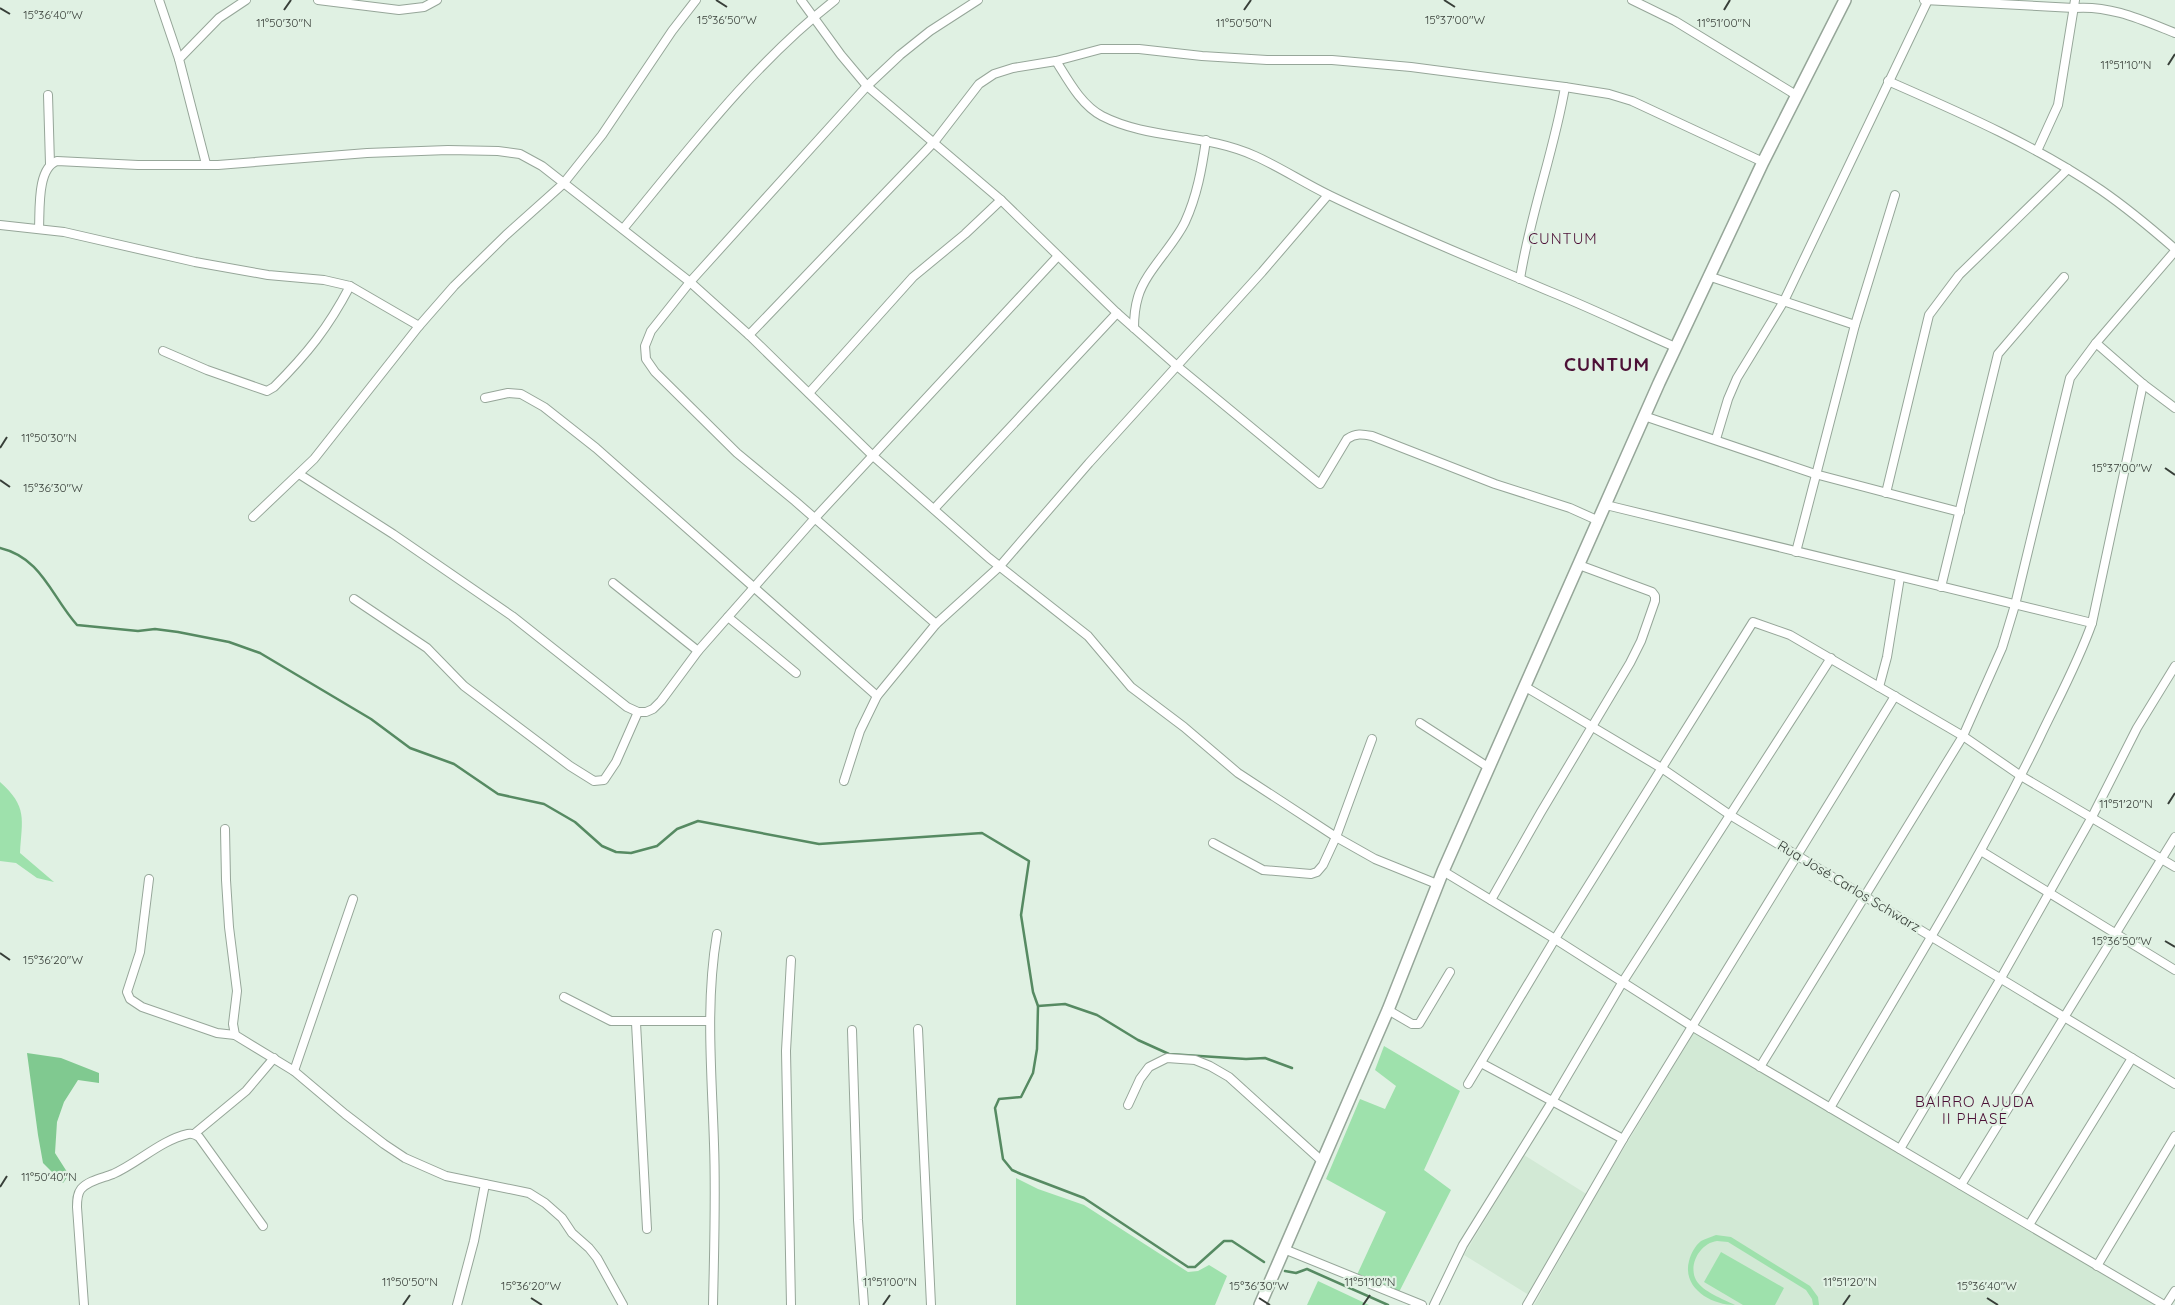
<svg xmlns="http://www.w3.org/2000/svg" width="2175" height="1305" viewBox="0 0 2175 1305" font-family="Quicksand,sans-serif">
<rect width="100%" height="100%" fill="#e0f1e3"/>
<g fill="#d2e9d5">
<polygon points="1694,1032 2157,1305 1534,1305 1594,1198"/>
<polygon points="1524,1155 1588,1195 1529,1295 1464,1255"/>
</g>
<g fill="#9ee1ac">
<path d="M0 782C28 807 22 819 20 853L54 882 37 878 16 863 0 861Z"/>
<polygon points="1384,1046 1460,1091 1424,1170 1451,1190 1398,1294 1356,1277 1386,1212 1326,1179 1360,1099 1385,1109 1396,1086 1375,1070"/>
<polygon points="1016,1178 1038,1189 1084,1205 1188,1272 1198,1271 1209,1265 1227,1276 1215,1305 1016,1305"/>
<path d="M1716 1235 1731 1237 1810 1286 1818 1297 1819 1305H1813L1812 1299 1806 1290 1728 1242C1725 1242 1720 1241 1717 1241 1700 1243 1688 1265 1696 1280 1703 1292 1723 1299 1735 1305 1711 1305 1682 1288 1689 1261 1691 1253 1695 1246 1701 1241 1705 1239 1711 1237 1716 1235Z"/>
<polygon points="1721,1252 1784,1288 1775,1305 1743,1305 1704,1282"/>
<polygon points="1318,1281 1369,1305 1307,1305"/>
</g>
<polygon fill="#80c990" points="27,1053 61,1058 99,1073 99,1083 78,1080 64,1102 57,1122 55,1153 69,1175 63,1183 43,1163 38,1135"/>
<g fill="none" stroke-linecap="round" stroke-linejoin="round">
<g stroke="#568a62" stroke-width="2.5">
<path d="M0 548C42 558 51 596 77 625L138 631 155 629 178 632 229 642 260 653 371 719 410 748 454 764 498 794 544 804 575 822 602 846 616 852 631 853 657 846 677 829 698 821 819 844 982 833 1029 861 1021 915 1033 992 1038 1006 1037 1049 1033 1073 1021 1097 999 1099 995 1108 1003 1159 1012 1170 1021 1174 1084 1198 1188 1267H1195L1224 1241H1232L1264 1262"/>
<polyline points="1038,1006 1065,1004 1097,1015 1138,1040 1169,1054 1246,1059 1265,1058 1292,1068"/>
<polyline points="1285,1271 1296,1273 1307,1269 1388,1305"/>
</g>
<defs>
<g id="street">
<polyline points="159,0 179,59"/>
<polyline points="318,0 399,10 424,7 437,0"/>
<path d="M801 0 841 55 867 86 1001 200 1117 313 1177 366 1320 484 1347 439C1356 433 1362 434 1372 436L1495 484 1570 508 1599 521"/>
<polyline points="1632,0 1675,21 1796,95"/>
<path d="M1924 0 2074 8C2110 5 2142 20 2175 33"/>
<path d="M1056 61 1101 49H1139L1202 56 1267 60H1332L1411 67 1565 87C1554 152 1530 214 1520 279"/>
<path d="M1888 81C1961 113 2035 145 2101 190 2127 208 2151 228 2175 249"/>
<polyline points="1565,87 1609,94 1632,101 1763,162"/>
<polyline points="48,95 50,164"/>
<polyline points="2037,151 2058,105 2075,0"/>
<polyline points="206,164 179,59 219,18 246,0"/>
<polyline points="0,225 64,232 195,262 268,275 324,280 350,286 419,326"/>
<path d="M39 228C40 209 37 168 57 161L138 165H218L367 153 448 150 498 151 520 154 542 166 690 282 749 335 872 455 989 558 1088 636 1131 687 1184 727 1238 773 1336 837 1375 859 1437 884"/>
<path d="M623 229C689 149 753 64 835 0"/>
<polyline points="1708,276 1855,325"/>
<path d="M1134 328C1134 317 1135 307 1138 297 1145 272 1173 247 1185 222 1197 196 1202 168 1206 140"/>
<path d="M749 335 935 141 979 84 994 74 1013 68 1056 61C1068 80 1081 105 1102 116 1149 140 1205 133 1255 156 1280 167 1304 183 1329 195 1401 230 1476 260 1551 292 1593 309 1634 329 1675 347"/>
<polyline points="2096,343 2143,384 2175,408"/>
<path d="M163 351 207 370 267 391 274 387C307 354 328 328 350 286"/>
<polyline points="809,393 913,277 965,234 1001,200"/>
<polyline points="485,398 508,393 521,394 544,407 596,448 877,696"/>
<polyline points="1644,416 1815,474 1960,512"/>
<polyline points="1716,439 1728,399 1737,378 1784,301 1928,0"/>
<polyline points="299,474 393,534 512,616 627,707 638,712 646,712 653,709 661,701 698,651 815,518 1058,256"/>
<polyline points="1886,493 1929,315 1959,275 2068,169"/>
<polyline points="1606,505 2092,623"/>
<polyline points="934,509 1117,313"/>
<polyline points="253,517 314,459 419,326 454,286 506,235 563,184 602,135 672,31 696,0"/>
<polyline points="1796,552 1855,325 1895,195"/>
<polyline points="613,583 698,651"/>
<polyline points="1941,587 1998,354 2064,277"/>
<polyline points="354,599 427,648 464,686 570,766 594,781 604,780 616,762 638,712"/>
<polyline points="728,617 796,673"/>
<polyline points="936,624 795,501 737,453 655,372 646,359 645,346 651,331 690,282 867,86 900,55 930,31 978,0"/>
<polyline points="1524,686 1663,769 1730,815 2175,1084"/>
<polyline points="1879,687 1887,657 1900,577"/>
<polyline points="1420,723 1488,767"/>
<polyline points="844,781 860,731 877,696 936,624 1000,566 1089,463 1262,272 1328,195"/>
<polyline points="225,829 226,880 229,927 237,991 233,1024 235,1035 294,1071 345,1114 384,1144 405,1158 446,1176 529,1193 545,1203 562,1218 572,1233 589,1248 597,1258 623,1305"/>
<polyline points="1213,843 1263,870 1311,874 1317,872 1323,865 1336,837 1372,739"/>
<polyline points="1981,851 2175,970"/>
<polyline points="1443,871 1555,939 1693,1027 2164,1305"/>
<polyline points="149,879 140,952 127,992 130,999 142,1007 217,1033 235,1035"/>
<polyline points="1491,900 1541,812 1630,663 1641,641 1655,601 1655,596 1652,592 1579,565"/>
<polyline points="564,997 611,1021 710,1021"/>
<polyline points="1388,1010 1412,1024 1419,1024 1450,972"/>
<polyline points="636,1023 647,1229"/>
<polyline points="918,1029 931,1305"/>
<polyline points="852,1030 858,1220 864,1305"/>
<polyline points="1481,1063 1623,1139"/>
<polyline points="1760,1067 1963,736 2002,648 2015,605 2070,378 2096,343 2175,251"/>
<polyline points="294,1071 353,899"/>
<polyline points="1468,1084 1555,939 1753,622 1790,635 1963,736 2021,776 2175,867"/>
<polyline points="1128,1105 1140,1079 1149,1067 1167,1058 1195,1060 1210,1066 1229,1077 1323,1162"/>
<path d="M1830 1108C1901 986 1977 866 2039 739 2057 701 2078 663 2092 623L2143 384"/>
<polyline points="194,1134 246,1091 274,1058"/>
<polyline points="1900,1149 2001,978 2092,817 2137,728 2175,666"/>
<polyline points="1961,1185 2175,837"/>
<polyline points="2029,1225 2132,1058"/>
<polyline points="1284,1249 1422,1305"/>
<polyline points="2097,1266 2175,1136"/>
<path d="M84 1305 77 1207C77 1201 77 1194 81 1189 89 1180 103 1178 113 1174 138 1163 161 1140 188 1134 193 1133 196 1135 199 1137L263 1226"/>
<polyline points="457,1305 474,1241 485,1184"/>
<path d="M713 1305C714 1252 716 1198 714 1144 712 1075 705 1004 717 934"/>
<polyline points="791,1305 786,1051 791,960"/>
<polyline points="1434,1305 1463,1245 1553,1100 1622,983 1831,658"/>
<polyline points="1527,1305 1623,1139 1895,696"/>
<polyline points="2166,1305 2175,1291"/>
</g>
<polyline id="secondary" points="1260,1305 1388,1010 1443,871 1659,383 1763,162 1845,0"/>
</defs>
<use href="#street" stroke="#96a699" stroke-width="10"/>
<use href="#secondary" stroke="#96a699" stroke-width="14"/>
<use href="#street" stroke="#fff" stroke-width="8"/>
<use href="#secondary" stroke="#fff" stroke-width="11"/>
</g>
<path fill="none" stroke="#383f39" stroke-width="2" d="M716 0 727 7M1444 0 1455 7M0 8 10 14M284 10 291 0M1244 10 1251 0M1724 10 1730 0M2168 65 2175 54M0 448 7 437M2165 468 2175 475M0 480 10 487M2168 804 2175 793M2165 941 2175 947M0 953 10 960M0 1187 7 1176M531 1298 542 1305M1259 1298 1270 1305M1987 1298 1998 1305M403 1305 410 1295M883 1305 890 1295M1363 1305 1370 1295M1843 1305 1850 1295"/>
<g text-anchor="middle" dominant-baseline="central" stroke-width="4.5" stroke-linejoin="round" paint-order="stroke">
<g font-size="14" fill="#383f39" stroke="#e0f1e3">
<text transform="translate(1849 886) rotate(31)">Rua José Carlos Schwarz</text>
</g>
<g font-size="15" letter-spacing="1" fill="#4c1036" stroke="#e0f1e3">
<text x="1563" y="238">CUNTUM</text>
<text x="1975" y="1101">BAIRRO AJUDA<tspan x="1975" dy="17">II PHASE</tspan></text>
</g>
<g font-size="19" font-weight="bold" letter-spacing="1" fill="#4c1036" stroke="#e0f1e3">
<text x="1607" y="364">CUNTUM</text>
</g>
</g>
<g font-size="12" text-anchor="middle" fill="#383f39" stroke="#e0f1e3" stroke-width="4.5" stroke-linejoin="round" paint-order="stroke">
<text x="53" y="19">15°36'40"W</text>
<text x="727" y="24">15°36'50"W</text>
<text x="1455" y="24">15°37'00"W</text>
<text x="284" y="27">11°50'30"N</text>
<text x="1244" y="27">11°50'50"N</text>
<text x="1724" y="27">11°51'00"N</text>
<text x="2126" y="69">11°51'10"N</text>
<text x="49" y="442">11°50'30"N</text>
<text x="2122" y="472">15°37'00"W</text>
<text x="53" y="492">15°36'30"W</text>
<text x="2126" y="808">11°51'20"N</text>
<text x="2122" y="945">15°36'50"W</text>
<text x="53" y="964">15°36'20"W</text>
<text x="49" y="1181">11°50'40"N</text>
<text x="410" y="1286">11°50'50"N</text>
<text x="890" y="1286">11°51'00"N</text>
<text x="1370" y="1286">11°51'10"N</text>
<text x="1850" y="1286">11°51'20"N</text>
<text x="531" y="1290">15°36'20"W</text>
<text x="1259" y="1290">15°36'30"W</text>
<text x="1987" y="1290">15°36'40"W</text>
</g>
</svg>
